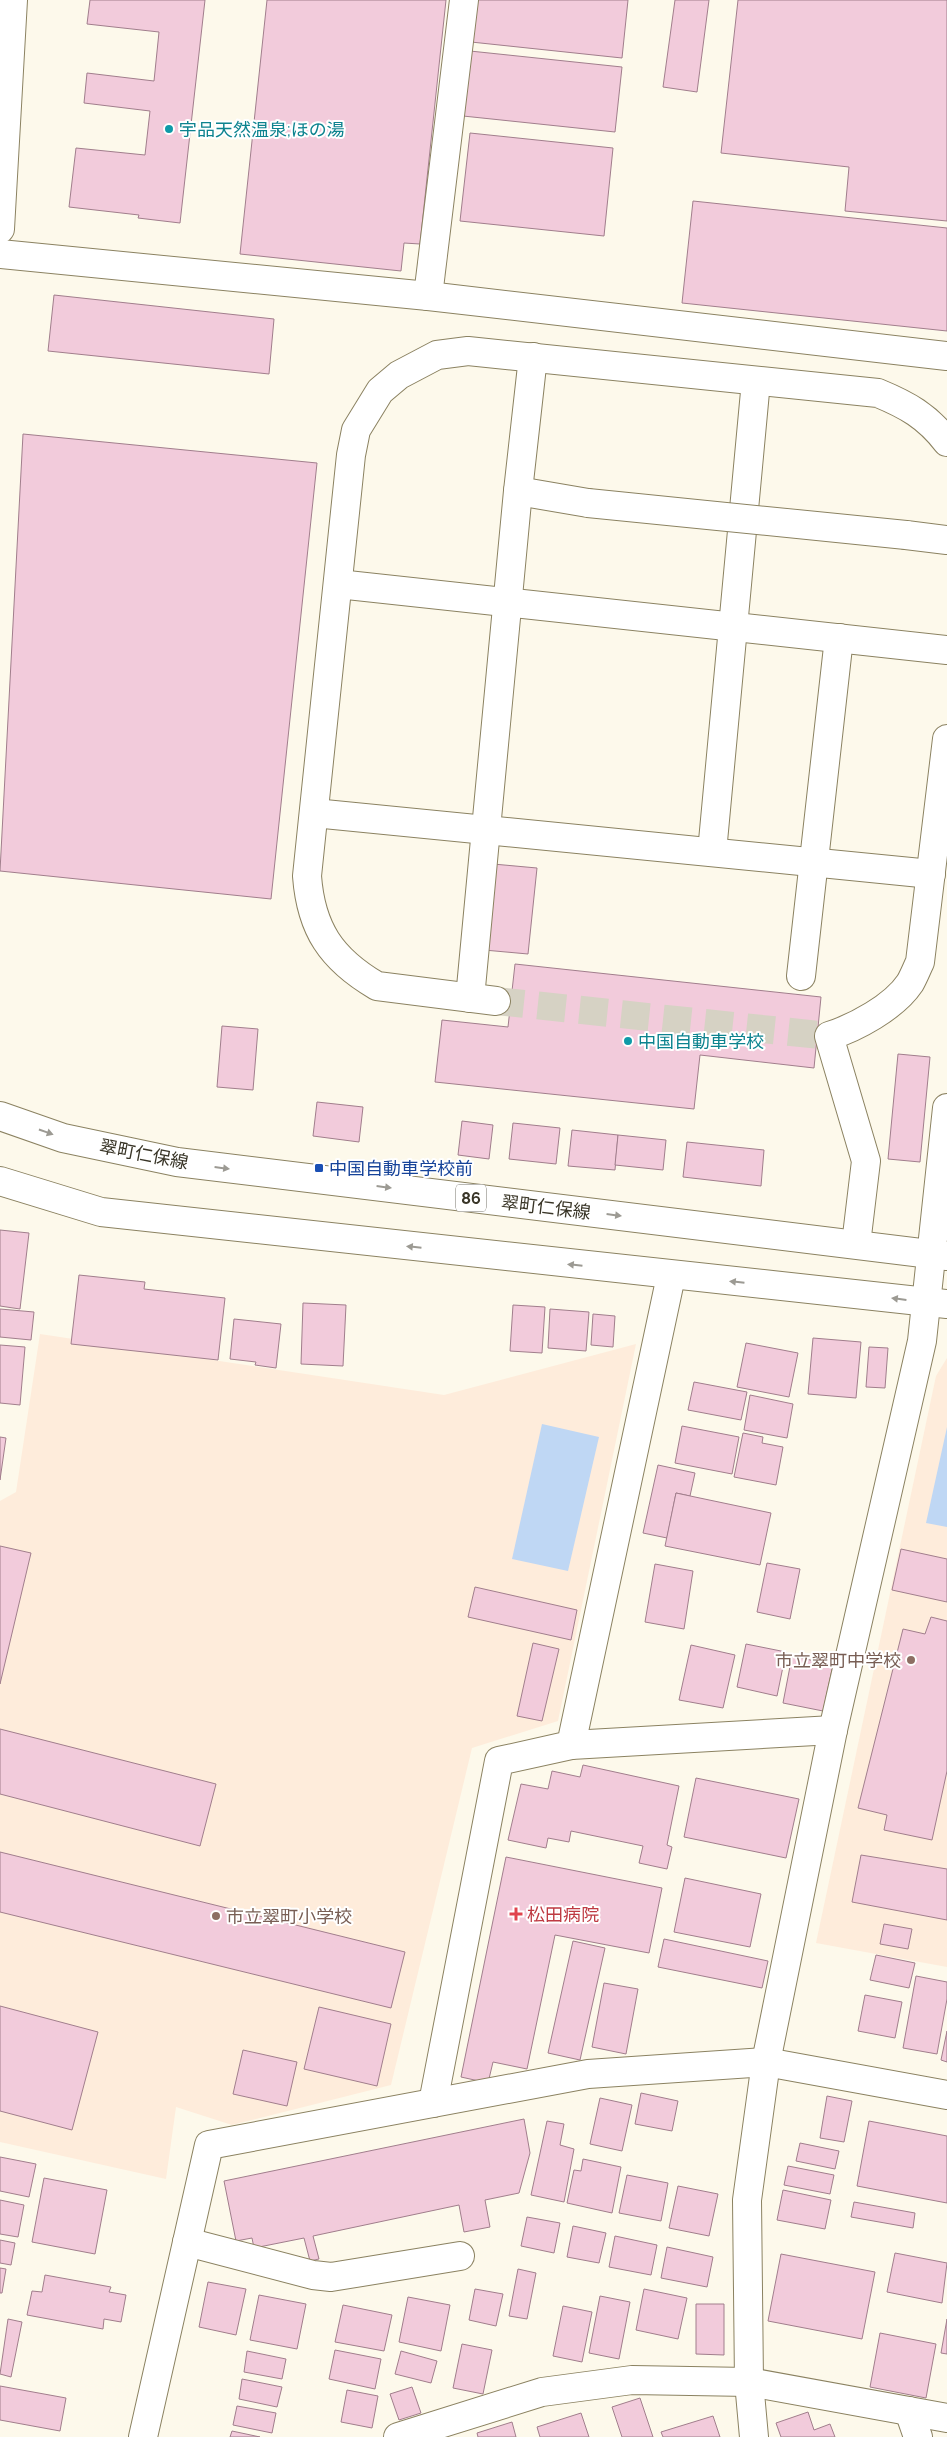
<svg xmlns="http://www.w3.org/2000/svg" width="947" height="2437" viewBox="0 0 947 2437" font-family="Raleway,'Noto Sans JP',sans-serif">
<rect width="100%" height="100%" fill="#fdf9eb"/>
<g fill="#feecdb">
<polygon points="40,1334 444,1395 636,1344 558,1721 472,1748 391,2085 232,2125 176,2107 166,2179 0,2142 0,1501 16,1492"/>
<polygon points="947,1358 947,1967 816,1943 936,1376"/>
</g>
<g fill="#bfd7f4">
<polygon points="542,1424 599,1437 568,1571 512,1559"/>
<polygon points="947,1427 947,1527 926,1523"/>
</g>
<g fill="#f2cbdb" stroke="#a17e8c">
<polygon points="90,0 205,0 180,223 138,218 139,215 69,207 76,148 145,155 150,111 84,103 87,73 154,81 159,32 87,24"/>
<polygon points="267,0 446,0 420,244 404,243 401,271 240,254"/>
<polygon points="475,0 628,0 622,58 471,42"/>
<polygon points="675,0 709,0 697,92 663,87"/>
<polygon points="738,0 947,0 947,221 845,211 849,167 721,153"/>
<polygon points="470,51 622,67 615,132 463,116"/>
<polygon points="470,133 613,148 604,236 460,221"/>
<polygon points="693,201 947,228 947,331 682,303"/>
<polygon points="54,295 274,319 269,374 48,351"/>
<polygon points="23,434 317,463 271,899 0,871"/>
<polygon points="493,864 537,868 528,954 484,950"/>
<polygon points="515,964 821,997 814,1068 700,1055 694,1109 435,1082 442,1020 508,1027"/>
<polygon points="222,1026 258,1029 253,1090 217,1087"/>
<polygon points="898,1054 930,1057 920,1162 888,1159"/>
<polygon points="317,1102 363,1107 359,1142 313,1136"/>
<polygon points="462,1121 493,1125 489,1159 458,1155"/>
<polygon points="513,1123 560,1128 556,1164 509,1159"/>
<polygon points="572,1130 618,1135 615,1170 568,1166"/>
<polygon points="618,1135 666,1140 663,1170 615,1165"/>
<polygon points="687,1142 764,1150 761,1186 683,1177"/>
<polygon points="0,1230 29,1233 20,1309 0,1306"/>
<polygon points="79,1275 145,1282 144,1289 225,1298 218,1360 71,1344"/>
<polygon points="303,1303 346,1305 343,1366 301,1364"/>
<polygon points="513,1305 545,1307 542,1353 510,1351"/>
<polygon points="0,1309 34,1312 31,1340 0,1337"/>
<polygon points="550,1309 589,1312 586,1351 548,1348"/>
<polygon points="593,1314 615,1316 613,1347 591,1345"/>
<polygon points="234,1319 281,1324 276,1368 255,1365 256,1362 230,1359"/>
<polygon points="813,1338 861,1342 856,1398 808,1394"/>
<polygon points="746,1343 798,1353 789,1397 737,1387"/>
<polygon points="0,1345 25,1347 20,1405 0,1403"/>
<polygon points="869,1347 888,1348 885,1388 866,1387"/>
<polygon points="694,1382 747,1392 741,1420 688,1410"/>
<polygon points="750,1395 793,1404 787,1438 744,1430"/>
<polygon points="682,1426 739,1437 732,1474 675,1463"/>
<polygon points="743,1433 763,1437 762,1443 783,1447 776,1485 734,1477"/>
<polygon points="0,1437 6,1438 0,1480"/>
<polygon points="658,1465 695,1473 690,1496 676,1493 667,1538 643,1533"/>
<polygon points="676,1493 771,1513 760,1565 665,1546"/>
<polygon points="0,1546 31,1553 0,1684"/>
<polygon points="901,1549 947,1559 947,1602 892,1590"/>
<polygon points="767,1563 800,1569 790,1619 757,1612"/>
<polygon points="655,1564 693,1571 684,1629 645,1622"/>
<polygon points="475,1587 577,1610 571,1640 468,1617"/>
<polygon points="931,1617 947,1621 947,1771 932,1840 884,1830 887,1815 858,1808 903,1629 925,1634"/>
<polygon points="533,1643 559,1649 542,1721 517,1716"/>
<polygon points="746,1644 786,1652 777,1696 737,1687"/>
<polygon points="691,1645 735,1655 723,1708 679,1700"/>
<polygon points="792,1656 833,1665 823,1711 783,1703"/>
<polygon points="0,1729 216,1784 200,1846 0,1794"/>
<polygon points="583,1765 679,1786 667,1845 672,1847 667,1869 639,1863 643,1846 571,1831 569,1842 548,1838 546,1848 508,1840 521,1784 548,1789 552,1771 580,1777"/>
<polygon points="696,1778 799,1799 786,1858 684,1837"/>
<polygon points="0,1852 405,1952 391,2008 0,1912"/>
<polygon points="861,1855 947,1869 947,1920 852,1902"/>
<polygon points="506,1857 662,1888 649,1953 555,1935 527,2069 493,2062 488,2083 461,2077"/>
<polygon points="685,1878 761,1894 750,1947 674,1932"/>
<polygon points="884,1924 912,1929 908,1949 880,1944"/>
<polygon points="664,1939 768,1961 762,1988 658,1967"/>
<polygon points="573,1941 605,1948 580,2060 548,2053"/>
<polygon points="876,1955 915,1963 909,1988 870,1980"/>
<polygon points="916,1976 947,1982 947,1999 937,2054 903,2048"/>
<polygon points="604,1983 638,1989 626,2054 592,2047"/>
<polygon points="865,1995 902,2002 895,2038 858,2031"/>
<polygon points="0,2006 98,2032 72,2130 0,2111"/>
<polygon points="319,2007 391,2024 377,2086 304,2069"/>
<polygon points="947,2031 947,2062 941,2060"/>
<polygon points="243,2050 297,2062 287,2106 233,2094"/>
<polygon points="641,2093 678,2101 672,2131 635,2124"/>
<polygon points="827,2096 852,2101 844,2142 820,2138"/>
<polygon points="600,2098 632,2105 622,2151 590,2144"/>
<polygon points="524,2119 530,2153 519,2193 485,2200 490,2227 464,2232 459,2205 313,2236 319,2259 310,2261 304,2238 254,2248 252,2238 236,2241 224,2181"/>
<polygon points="547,2121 564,2124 560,2145 574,2149 564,2202 531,2195"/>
<polygon points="869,2121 947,2136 947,2203 857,2186"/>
<polygon points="800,2143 839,2151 835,2169 796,2161"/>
<polygon points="0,2157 36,2164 29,2197 0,2191"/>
<polygon points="583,2159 621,2167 612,2213 567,2203 574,2170 581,2171"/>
<polygon points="788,2166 834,2175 830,2194 784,2185"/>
<polygon points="627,2175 668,2183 661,2221 619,2213"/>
<polygon points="44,2178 107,2190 95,2254 32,2242"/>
<polygon points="678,2186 718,2194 709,2236 669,2228"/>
<polygon points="783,2190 831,2200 825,2229 777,2220"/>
<polygon points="0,2200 24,2205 18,2237 0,2234"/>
<polygon points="854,2202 915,2213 913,2228 851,2217"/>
<polygon points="527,2217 560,2223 554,2253 521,2246"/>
<polygon points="573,2226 606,2233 599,2263 567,2257"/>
<polygon points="615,2236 657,2245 651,2275 609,2267"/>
<polygon points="0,2240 15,2243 11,2265 0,2263"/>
<polygon points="667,2247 713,2257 707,2287 661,2278"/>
<polygon points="895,2253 947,2263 942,2303 887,2292"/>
<polygon points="781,2254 875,2272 862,2339 768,2321"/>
<polygon points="0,2268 6,2269 2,2293 0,2293"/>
<polygon points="518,2269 536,2273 527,2319 509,2316"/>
<polygon points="45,2275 111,2287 109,2292 126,2295 121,2322 104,2319 103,2329 27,2315 32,2291 42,2292"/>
<polygon points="208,2282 246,2289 236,2335 199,2327"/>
<polygon points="475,2289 503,2294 496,2326 469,2320"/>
<polygon points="644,2289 687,2298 678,2339 636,2330"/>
<polygon points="259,2295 306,2304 297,2349 250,2340"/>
<polygon points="600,2296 630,2302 619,2359 589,2353"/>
<polygon points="408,2297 450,2305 441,2351 399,2342"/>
<polygon points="696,2304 724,2304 724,2355 696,2354"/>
<polygon points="343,2305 392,2315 384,2351 335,2342"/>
<polygon points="563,2306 592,2312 582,2362 553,2356"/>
<polygon points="8,2319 22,2322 11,2377 0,2374"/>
<polygon points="947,2319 947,2354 941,2353"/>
<polygon points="880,2333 936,2344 926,2398 870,2387"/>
<polygon points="462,2344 492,2350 483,2394 453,2388"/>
<polygon points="335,2350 381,2359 375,2389 329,2379"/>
<polygon points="247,2351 286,2359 282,2379 244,2372"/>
<polygon points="401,2351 437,2361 431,2383 395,2374"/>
<polygon points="242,2379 282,2387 277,2407 239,2399"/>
<polygon points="0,2386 66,2398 60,2431 0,2420"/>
<polygon points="412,2387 421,2413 399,2420 390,2394"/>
<polygon points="347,2390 378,2396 372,2428 341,2422"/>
<polygon points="640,2398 653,2437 622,2437 612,2407"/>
<polygon points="237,2406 276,2413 272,2433 233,2425"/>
<polygon points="808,2412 814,2430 830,2424 835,2437 781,2437 776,2423"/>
<polygon points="581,2413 589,2437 540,2437 537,2427"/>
<polygon points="713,2416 720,2437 663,2437 661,2432"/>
<polygon points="512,2422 516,2437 478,2437 477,2433"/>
<polygon points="232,2431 260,2437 230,2437"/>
</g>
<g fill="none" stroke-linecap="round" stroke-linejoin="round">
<polyline stroke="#d6d2c4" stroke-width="28" stroke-dasharray="28 14" stroke-linecap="butt" points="496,1001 829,1036"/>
<defs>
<g id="minor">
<polyline points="0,229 13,0"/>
<polyline points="0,254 428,296 947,356"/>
<polyline points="428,296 464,0"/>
<polyline points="518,491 588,503"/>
<polyline points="906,535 947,540"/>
<polyline points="338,584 947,650"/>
<polyline points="314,813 931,874"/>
<polyline points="712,852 756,381"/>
<polyline points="801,976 839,638"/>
<polyline points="470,998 518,491 533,357"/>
<path d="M496 1001 377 986C331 959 311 929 307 876L351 455 356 430 380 391 399 375 437 355 468 351 878 393C907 405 927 416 947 442"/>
<path d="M856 1244 866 1161 829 1036C855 1028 894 1007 910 983 914 976 917 968 920 962L947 739"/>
<polyline points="571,1745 833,1730"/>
<polyline points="433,2103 499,1761 571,1745 671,1276"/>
<polyline points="187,2242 313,2275 331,2277 460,2256"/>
<polyline points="909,2411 918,2437"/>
<polyline points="143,2437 209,2145 588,2074 766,2062 947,2095"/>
<polyline points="398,2437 542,2392 632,2380 749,2382 947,2418"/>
<polyline points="754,2437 749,2382 747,2200 766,2062 833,1730 922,1341 947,1108"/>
</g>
<g id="major">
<polyline points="0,1116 63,1138 177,1162 947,1256"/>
<polyline points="0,1181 101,1212 947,1304"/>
</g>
</defs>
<use href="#minor" stroke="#8b8261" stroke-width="30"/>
<use href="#major" stroke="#8b8261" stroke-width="30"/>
<use href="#minor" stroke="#fff" stroke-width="28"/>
<use href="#major" stroke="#fff" stroke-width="28"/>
<defs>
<polyline id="minor-bridge" points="588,503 906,535"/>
</defs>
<use href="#minor-bridge" stroke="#8b8261" stroke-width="30" stroke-linecap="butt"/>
<use href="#minor-bridge" stroke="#fff" stroke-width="28"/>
</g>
<defs><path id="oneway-solid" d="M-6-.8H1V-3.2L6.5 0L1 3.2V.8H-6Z" transform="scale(1.25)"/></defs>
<g fill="#9c9a93">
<use href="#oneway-solid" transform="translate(46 1132) rotate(19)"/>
<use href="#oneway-solid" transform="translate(222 1168) rotate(7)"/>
<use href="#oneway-solid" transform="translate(384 1187) rotate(7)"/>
<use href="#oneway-solid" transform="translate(614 1215) rotate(7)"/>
<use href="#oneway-solid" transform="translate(414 1247) rotate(-174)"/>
<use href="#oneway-solid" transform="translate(575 1265) rotate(-174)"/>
<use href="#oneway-solid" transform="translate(737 1282) rotate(-174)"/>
<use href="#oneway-solid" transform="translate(899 1299) rotate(-173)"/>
</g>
<g fill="#0f9aa8" stroke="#fff" stroke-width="2">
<circle cx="169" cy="129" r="5"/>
<circle cx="628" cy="1041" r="5"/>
</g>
<rect fill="#1a4fb4" stroke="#fff" stroke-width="2" x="314" y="1163" width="10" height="10" rx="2.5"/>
<g fill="#8d6e63" stroke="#fff" stroke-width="2">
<circle cx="911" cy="1660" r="5"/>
<circle cx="216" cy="1916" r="5"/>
</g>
<path fill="#e0444e" stroke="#fff" stroke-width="2" d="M513.5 1906.5h5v5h5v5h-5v5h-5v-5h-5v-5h5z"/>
<g text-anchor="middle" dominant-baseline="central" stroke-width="4" stroke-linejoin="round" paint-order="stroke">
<rect fill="#fff" stroke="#747268" stroke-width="1" x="456" y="1184.5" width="30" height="27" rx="4"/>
<g font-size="16" font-weight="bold" fill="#393527">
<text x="471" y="1198">86</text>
</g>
<g font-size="18" fill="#0d838f" stroke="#fff" text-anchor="start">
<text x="179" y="129">宇品天然温泉;ほの湯</text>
<text x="638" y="1041">中国自動車学校</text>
</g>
<g font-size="18" fill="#393527" stroke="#fff">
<text transform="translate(144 1154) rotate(11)">翠町仁保線</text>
<text transform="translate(546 1207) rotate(7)">翠町仁保線</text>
</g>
<g font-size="18" fill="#164399" stroke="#fff" text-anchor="start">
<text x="329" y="1168">中国自動車学校前</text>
</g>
<g font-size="18" fill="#785e54" stroke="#fff" text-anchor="end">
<text x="901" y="1660">市立翠町中学校</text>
<text x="226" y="1916" text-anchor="start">市立翠町小学校</text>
</g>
<g font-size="18" fill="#be3a42" stroke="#fff" text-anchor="start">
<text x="527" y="1914">松田病院</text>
</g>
</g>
</svg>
